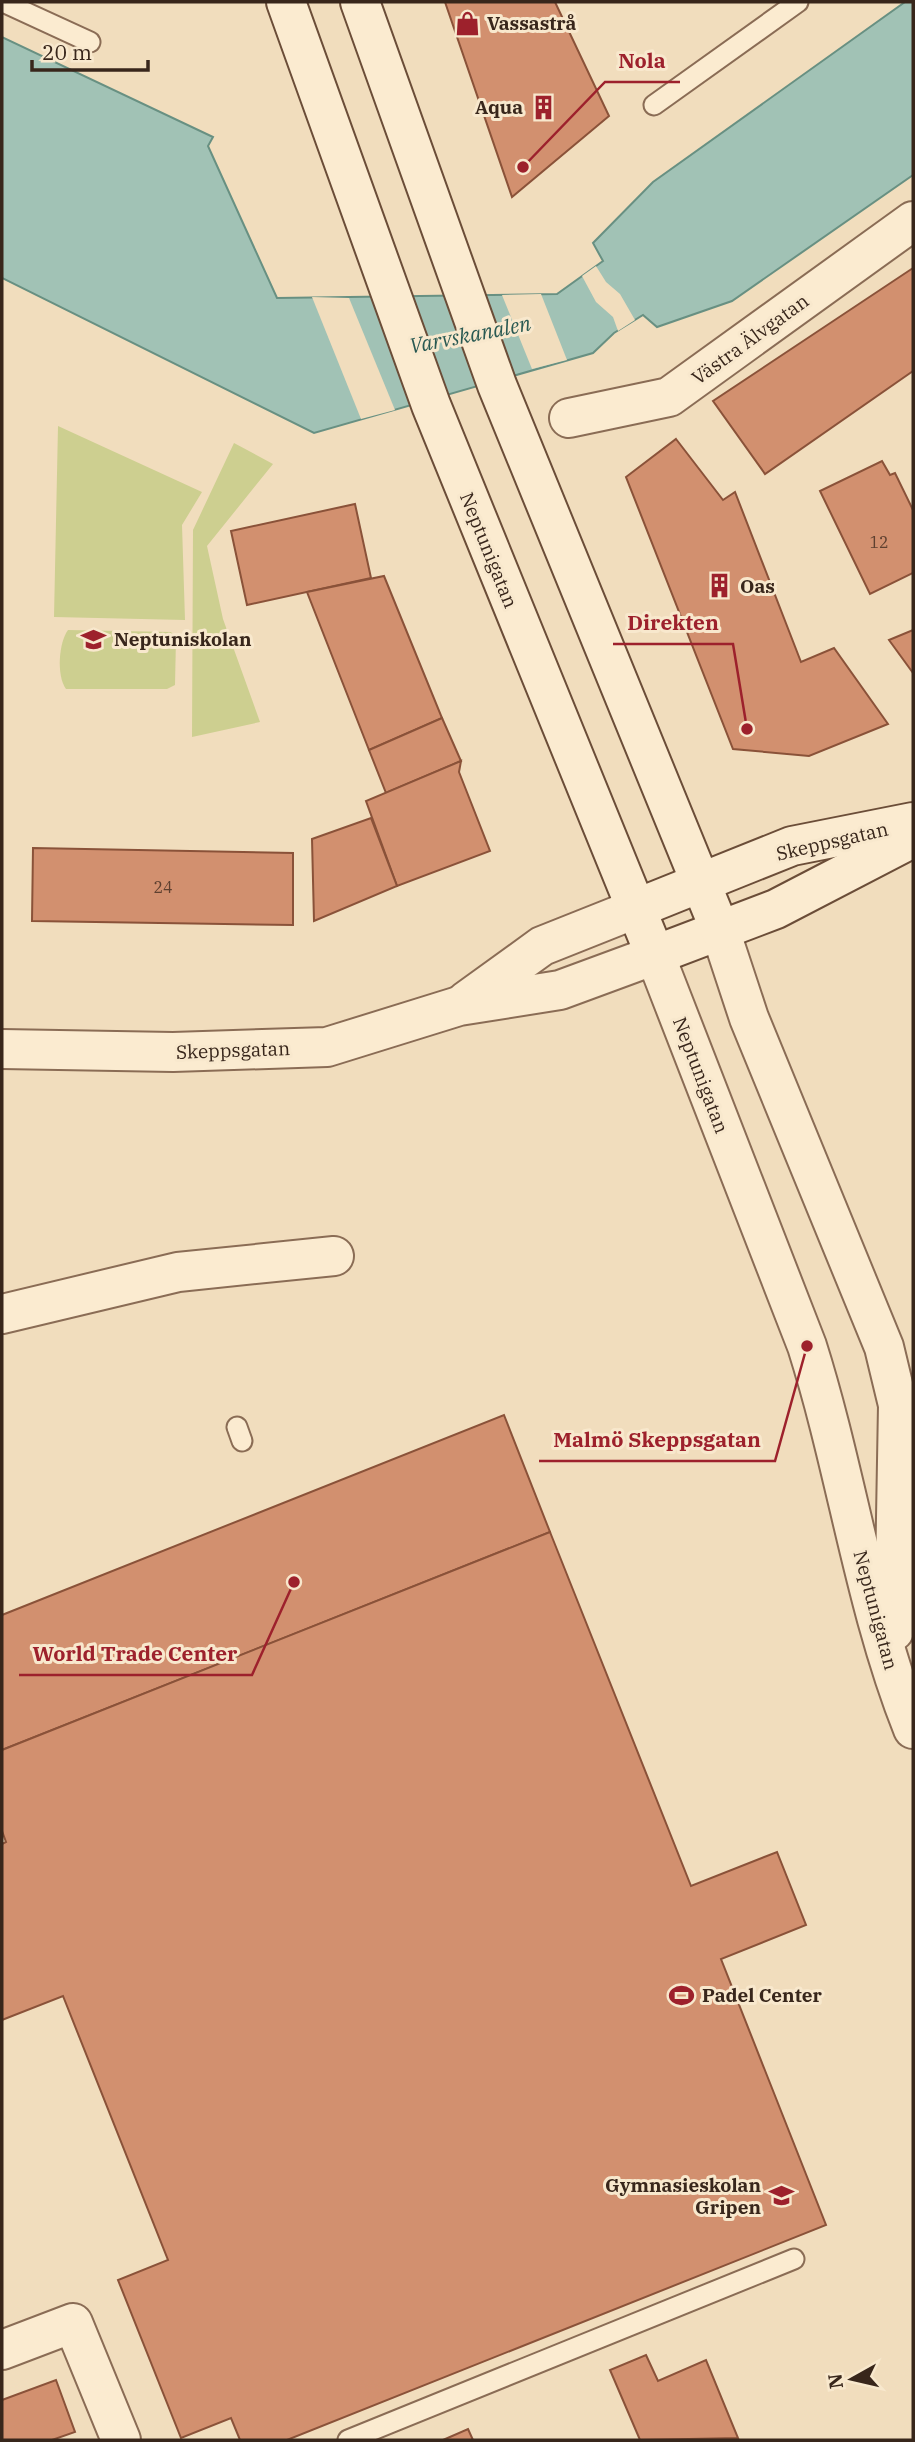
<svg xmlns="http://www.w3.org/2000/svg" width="915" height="2442" viewBox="0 0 915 2442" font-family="'IBM Plex Serif',serif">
<rect width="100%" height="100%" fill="#f1ddbd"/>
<g fill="#cdcf90">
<polygon points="58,426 202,492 182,525 185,620 54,617"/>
<polygon points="234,443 273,464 207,546 223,619 260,722 192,737 193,530"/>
<path d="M68 630 171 632 176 638 175 685 167 689H66C56 675 59 642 68 630Z"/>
</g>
<polygon fill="#a1c2b5" stroke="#689082" stroke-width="2" points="905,2 913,2 913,175 732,301 657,327 643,315 614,333 593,353 314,433 2,278 2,37 213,137 208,146 277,298 557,294 603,261 593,243 653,182"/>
<g fill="#f1ddbd">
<polygon points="596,266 606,282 620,294 635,320 618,331 613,317 596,302 582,276"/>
<polygon points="541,294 567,360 532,369 502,295"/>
<polygon points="312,297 349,298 395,410 361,419"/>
</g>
<g fill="#d2906f" stroke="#8a5239" stroke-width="2">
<polygon points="445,2 555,2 609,116 512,197"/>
<polygon points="913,268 913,371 765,474 713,401"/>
<polygon points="676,439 723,500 735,492 801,662 834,648 888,724 809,756 733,749 626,477"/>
<polygon points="882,461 890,475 895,473 913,510 913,573 870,594 820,491"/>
<polygon points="355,504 371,578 247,605 231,531"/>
<polygon points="384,576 442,718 369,750 307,592"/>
<polygon points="913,630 913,673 889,640"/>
<polygon points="442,718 461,761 386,793 369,750"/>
<polygon points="461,761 459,772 490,851 397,886 366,801"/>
<polygon points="371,818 397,886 314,921 312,839"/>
<polygon points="33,848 293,853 293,925 32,921"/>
<polygon points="504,1415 550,1532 2,1750 2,1615"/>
<polygon points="550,1532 691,1886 777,1852 806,1925 721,1959 826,2225 287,2440 240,2440 231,2418 181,2438 118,2280 168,2260 63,1996 2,2020 2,1844 6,1842 2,1831 2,1750"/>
<polygon points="646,2355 658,2381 706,2360 738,2438 640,2440 610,2370"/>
<polygon points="56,2380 75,2432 52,2440 2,2440 2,2400"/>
<polygon points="468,2429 473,2440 443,2440"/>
</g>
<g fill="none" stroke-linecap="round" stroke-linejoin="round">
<defs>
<g id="lane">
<polyline points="3,2 90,42"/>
<polyline points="654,105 798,2"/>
<polyline points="237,1427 242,1441"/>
<polyline points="348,2440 794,2259"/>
</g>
<g id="street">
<polyline points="569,418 669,397 913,221"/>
<polyline points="720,930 749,1018 884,1347 898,1405 894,1631"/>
<polyline points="466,1001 542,946 635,909"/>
<path d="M2 1049 173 1052 327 1047 459 1006 560 990 655 955 807 1346C847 1472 864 1606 913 1729"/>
<polyline points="2,1314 178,1272 334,1256"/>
<polyline points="2,2350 73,2323 121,2440"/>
</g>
<g id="secondary">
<polyline points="286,2 431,405 655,955 776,909 913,838"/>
<polyline points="360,2 497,385 720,930"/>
<polyline points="635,909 792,846 913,822"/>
</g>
</defs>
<use href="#lane" stroke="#8a6c55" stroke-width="23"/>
<use href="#street" stroke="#8a6c55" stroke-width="42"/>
<use href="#secondary" stroke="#6b4d38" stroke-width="42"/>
<use href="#lane" stroke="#fbebd0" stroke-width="19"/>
<use href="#street" stroke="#fbebd0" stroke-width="38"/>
<use href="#secondary" stroke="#fbebd0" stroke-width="38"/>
</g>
<defs>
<symbol id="shop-bare" viewBox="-9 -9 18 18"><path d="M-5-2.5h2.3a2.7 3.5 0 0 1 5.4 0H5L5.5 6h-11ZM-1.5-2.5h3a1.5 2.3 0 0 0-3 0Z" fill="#9d212c" stroke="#f8e8cd" stroke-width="2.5" paint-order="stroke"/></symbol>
<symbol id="building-bare" viewBox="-9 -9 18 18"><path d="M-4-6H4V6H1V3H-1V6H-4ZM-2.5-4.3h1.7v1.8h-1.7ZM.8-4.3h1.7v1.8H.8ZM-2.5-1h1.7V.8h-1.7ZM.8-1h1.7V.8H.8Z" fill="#9d212c" stroke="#f8e8cd" stroke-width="2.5" paint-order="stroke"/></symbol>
<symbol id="school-bare" viewBox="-9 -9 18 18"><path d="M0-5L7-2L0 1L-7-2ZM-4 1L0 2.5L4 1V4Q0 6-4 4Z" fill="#9d212c" stroke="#f8e8cd" stroke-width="2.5" paint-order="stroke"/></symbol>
<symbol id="stadium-bare" viewBox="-9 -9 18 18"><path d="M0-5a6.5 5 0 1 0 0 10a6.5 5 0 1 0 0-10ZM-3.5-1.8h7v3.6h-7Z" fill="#9d212c" stroke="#f8e8cd" stroke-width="2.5" paint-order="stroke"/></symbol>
</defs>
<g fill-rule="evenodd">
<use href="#shop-bare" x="450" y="6" width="35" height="35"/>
<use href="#building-bare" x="526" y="90" width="35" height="35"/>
<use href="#building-bare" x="702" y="568" width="35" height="35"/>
<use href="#school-bare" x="76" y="622" width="35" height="35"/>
<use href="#stadium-bare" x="664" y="1978" width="35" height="35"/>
<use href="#school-bare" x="764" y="2178" width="35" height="35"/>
</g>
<g text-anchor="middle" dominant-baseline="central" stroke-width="6" stroke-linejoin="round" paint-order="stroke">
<g font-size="16" fill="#5e4030">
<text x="879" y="542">12</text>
<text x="163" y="887">24</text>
</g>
<g font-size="19" font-weight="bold" fill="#38261b" stroke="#f8e8cd" text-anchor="start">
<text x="487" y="23">Vassastrå</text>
<text x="523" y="107" text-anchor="end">Aqua</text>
<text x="740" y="586">Oas</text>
<text x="114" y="639">Neptuniskolan</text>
<text x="702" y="1995">Padel Center</text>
<text x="761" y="2185" text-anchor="end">Gymnasieskolan<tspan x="761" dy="22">Gripen</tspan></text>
</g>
<g font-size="19" fill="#38261b" stroke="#f8e8cd">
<text transform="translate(750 339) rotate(-36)">Västra Älvgatan</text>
<text transform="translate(489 550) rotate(68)">Neptunigatan</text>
<text transform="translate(832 841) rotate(-13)">Skeppsgatan</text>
<text transform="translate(233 1050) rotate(-2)">Skeppsgatan</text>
<text transform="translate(701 1075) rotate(69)">Neptunigatan</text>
<text transform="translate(876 1610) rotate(75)">Neptunigatan</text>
</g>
<g font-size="21" font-style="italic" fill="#295952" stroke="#f8e8cd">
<text transform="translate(470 334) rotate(-11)">Varvskanalen</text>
</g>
</g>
<path fill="none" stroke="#9d212c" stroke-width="2.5" d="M523 167L605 82H680M747 729L733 644H613M807 1346L775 1461H539M294 1582L252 1675H19"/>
<g fill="#9d212c" stroke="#f8e8cd" stroke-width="2.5">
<circle cx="523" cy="167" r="7"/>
<circle cx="747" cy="729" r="7"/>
<circle cx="807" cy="1346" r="7"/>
<circle cx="294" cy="1582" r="7"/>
</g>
<g font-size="21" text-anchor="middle" font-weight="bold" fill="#9d212c" stroke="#f8e8cd" stroke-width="6" stroke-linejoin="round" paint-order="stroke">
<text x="642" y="68">Nola</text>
<text x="673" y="630">Direkten</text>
<text x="657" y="1447">Malmö Skeppsgatan</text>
<text x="135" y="1661">World Trade Center</text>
</g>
<rect width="915" height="2442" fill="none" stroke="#38261b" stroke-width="7"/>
<g transform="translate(852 2379) rotate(262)" stroke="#f8e8cd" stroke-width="5" paint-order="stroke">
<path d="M0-5L12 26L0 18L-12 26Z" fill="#38261b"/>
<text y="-10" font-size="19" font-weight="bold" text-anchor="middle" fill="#38261b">N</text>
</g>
<path d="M32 60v10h116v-10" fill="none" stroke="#38261b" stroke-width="3.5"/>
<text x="42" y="60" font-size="21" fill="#38261b" stroke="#f8e8cd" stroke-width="5" paint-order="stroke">20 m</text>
</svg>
